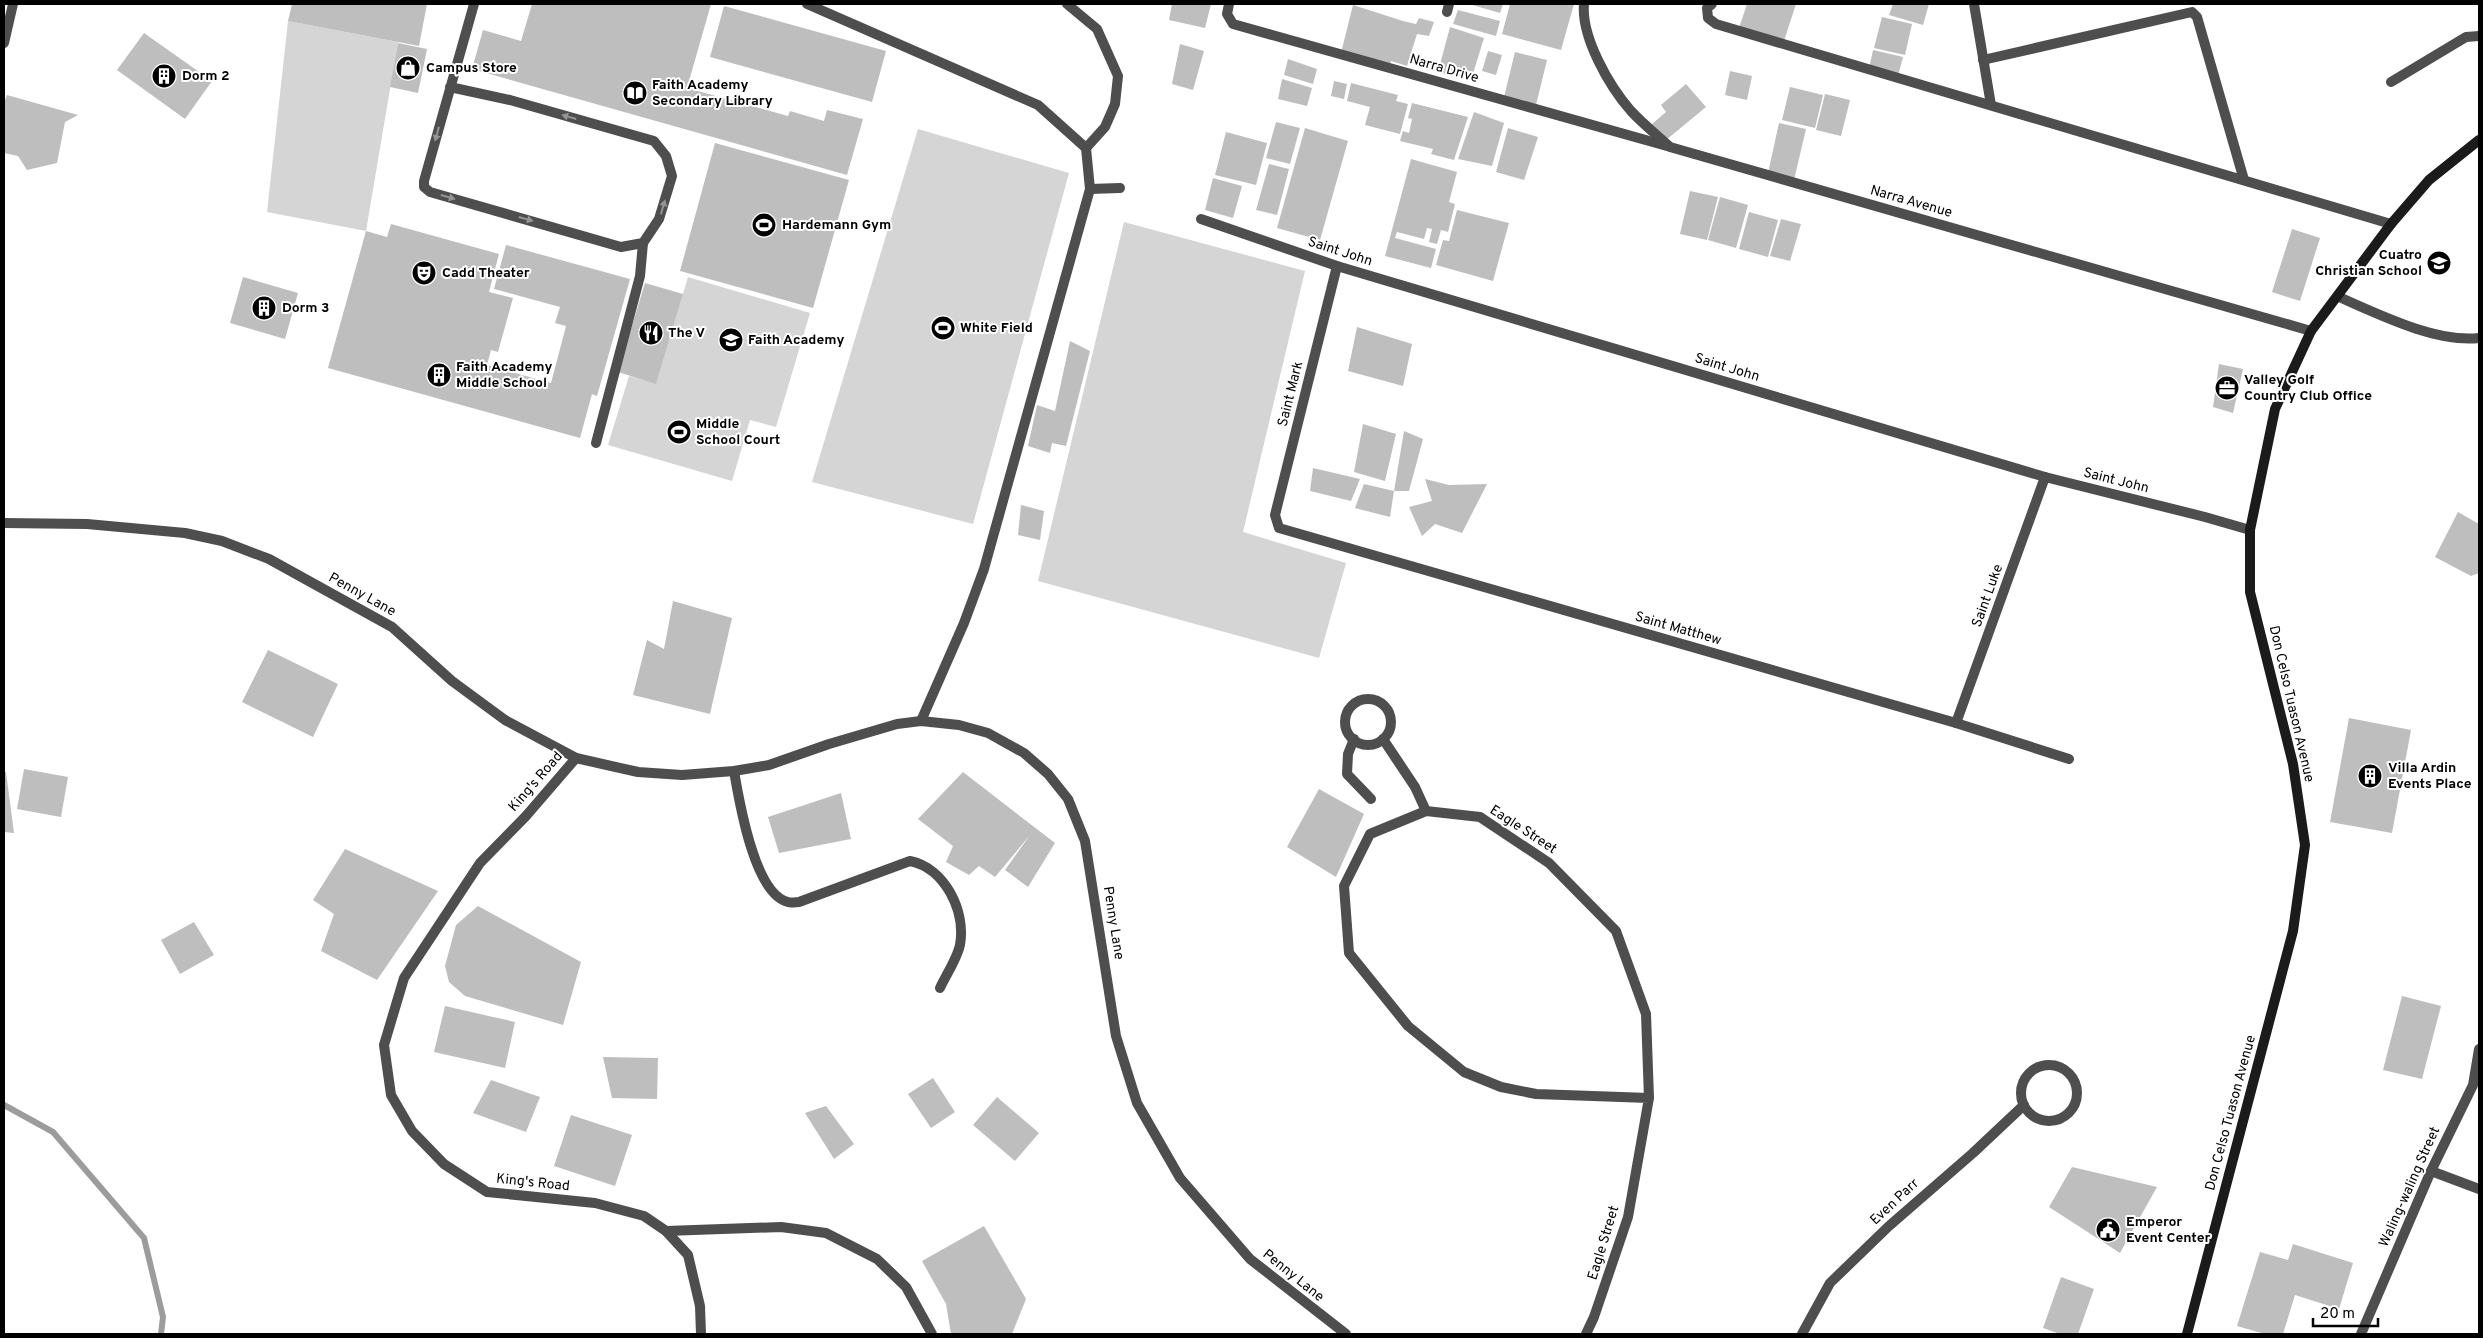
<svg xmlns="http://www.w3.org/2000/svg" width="2483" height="1338" viewBox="0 0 2483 1338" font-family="Overpass,sans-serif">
<rect width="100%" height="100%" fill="#fff"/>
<g fill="#d5d5d5">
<polygon points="288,21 398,42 366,231 267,212"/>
<polygon points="918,129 1069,173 973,524 812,482"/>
<polygon points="1124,222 1305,271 1243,532 1346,563 1319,658 1038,581"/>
<polygon points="688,277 810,313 776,427 750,420 732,481 608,445 629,376 656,383"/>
</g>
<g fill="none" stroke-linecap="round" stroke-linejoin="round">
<polyline stroke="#9c9c9c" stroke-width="6" points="4,1105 53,1132 144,1238 163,1317 161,1334"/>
</g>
<g fill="#bebebe">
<polygon points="292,4 427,4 419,46 288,21"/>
<polygon points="532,4 711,4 687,88 788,116 790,111 824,121 827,110 863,119 847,175 472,69 483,30 521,41"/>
<polygon points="1172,4 1211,4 1205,28 1169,20"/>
<polygon points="1469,4 1503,4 1500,13"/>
<polygon points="1510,4 1574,4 1561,50 1502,34"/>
<polygon points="1747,4 1796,4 1784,41 1739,28"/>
<polygon points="1893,4 1929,4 1923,25 1889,15"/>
<polygon points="1353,5 1403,21 1416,24 1419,18 1434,22 1429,36 1417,34 1407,66 1391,61 1390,67 1341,53"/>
<polygon points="724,6 886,51 872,102 710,57"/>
<polygon points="1458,10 1500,21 1496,36 1453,24"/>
<polygon points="1882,17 1912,24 1905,55 1874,48"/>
<polygon points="1450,27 1484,38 1471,80 1438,72"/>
<polygon points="144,33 212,81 185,119 117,70"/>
<polygon points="398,43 427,49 418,93 390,87"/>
<polygon points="1180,44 1204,51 1193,90 1172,84"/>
<polygon points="1873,50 1903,57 1898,76 1869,69"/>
<polygon points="1488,51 1502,55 1496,75 1482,71"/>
<polygon points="1515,52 1547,60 1536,105 1504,97"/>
<polygon points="1288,59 1317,69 1313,84 1284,75"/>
<polygon points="1730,71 1752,76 1747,100 1725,95"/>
<polygon points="1282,79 1312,88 1307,106 1278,99"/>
<polygon points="1334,81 1347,84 1344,99 1331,96"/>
<polygon points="1351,83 1398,95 1396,101 1408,104 1400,134 1365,125 1370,107 1347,101"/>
<polygon points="1686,84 1706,107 1666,140 1652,124 1666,112 1661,105"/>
<polygon points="1790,87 1823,95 1815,128 1782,120"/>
<polygon points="1825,94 1850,100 1841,136 1816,130"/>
<polygon points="7,95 78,115 65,122 57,163 27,170 18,156 4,153 4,103"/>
<polygon points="1412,103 1468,117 1454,160 1431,154 1433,149 1400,141 1403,131 1409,133 1412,119 1408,118"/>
<polygon points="1474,112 1504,123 1492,166 1458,159"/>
<polygon points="1276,122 1300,128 1290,164 1266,158"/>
<polygon points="1779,123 1806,129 1794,180 1768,173"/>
<polygon points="1305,128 1348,141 1320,240 1277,228"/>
<polygon points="1508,128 1538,137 1524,180 1496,172"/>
<polygon points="1226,132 1267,143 1256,185 1215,175"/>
<polygon points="715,143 849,180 813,308 680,271"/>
<polygon points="1411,159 1457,172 1449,202 1455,204 1448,232 1441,230 1437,244 1429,242 1432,229 1427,228 1424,239 1397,232 1395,238 1436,249 1431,268 1385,256"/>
<polygon points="1269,164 1289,169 1277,215 1256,210"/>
<polygon points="1213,178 1242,186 1233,218 1205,210"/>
<polygon points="1690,191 1718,197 1707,240 1680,234"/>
<polygon points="1720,197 1748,205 1736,248 1708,240"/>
<polygon points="1457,210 1509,223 1493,281 1436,265 1443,240 1449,241"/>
<polygon points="1749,212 1778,220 1768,257 1739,249"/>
<polygon points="1781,219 1801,224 1790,261 1770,256"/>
<polygon points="391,224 499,254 489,292 513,298 498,352 491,350 487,365 551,383 566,326 555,323 560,307 494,289 506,245 630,279 597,396 592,394 580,438 328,368 366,231 387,237"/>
<polygon points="2292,229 2320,238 2300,301 2272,292"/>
<polygon points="243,277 298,293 285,339 230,323"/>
<polygon points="645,283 683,294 656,384 618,372"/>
<polygon points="1357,327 1412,344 1403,386 1348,371"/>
<polygon points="1070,341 1090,351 1066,446 1052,443 1050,453 1028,446 1037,405 1055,411"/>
<polygon points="2219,364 2243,369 2233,413 2213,407"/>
<polygon points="1363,424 1396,434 1385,481 1354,472"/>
<polygon points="1404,431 1423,439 1409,491 1394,491 1390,517 1355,508 1364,484 1394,491"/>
<polygon points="1313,468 1360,479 1351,501 1310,491"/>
<polygon points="1425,479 1449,485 1487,484 1462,533 1435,524 1422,536 1409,507 1432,501"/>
<polygon points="1021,505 1044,511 1040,540 1018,535"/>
<polygon points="2458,512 2479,524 2479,573 2471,576 2435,557"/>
<polygon points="673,601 732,618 710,714 633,695 647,640 664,649"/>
<polygon points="268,650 338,684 313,737 242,702"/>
<polygon points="2349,718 2411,730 2392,833 2330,822"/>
<polygon points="24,769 68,777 61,817 17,809"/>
<polygon points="4,772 6,772 14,833 4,832"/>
<polygon points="963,772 1055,843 1028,887 1005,870 1030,835 995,877 979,866 969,875 946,862 953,846 918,819"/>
<polygon points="1319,789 1364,814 1336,877 1287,847"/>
<polygon points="841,793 851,839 779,853 768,817"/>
<polygon points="345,849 438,891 377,980 321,951 334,914 313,900"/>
<polygon points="478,906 581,962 563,1025 465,996 449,982 445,966 456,925"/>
<polygon points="194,922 214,955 180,974 161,940"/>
<polygon points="2402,996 2441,1006 2422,1079 2383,1070"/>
<polygon points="445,1006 515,1022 505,1068 434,1052"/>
<polygon points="603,1057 658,1058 657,1099 612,1098"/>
<polygon points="933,1078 955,1112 931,1128 908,1094"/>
<polygon points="491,1080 540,1097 526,1132 473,1113"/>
<polygon points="997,1097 1039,1133 1015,1161 973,1125"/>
<polygon points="826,1106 854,1144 834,1159 805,1113"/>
<polygon points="571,1115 632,1135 615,1186 554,1166"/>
<polygon points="2072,1167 2157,1187 2120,1253 2049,1207"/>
<polygon points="984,1226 1026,1299 1012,1334 951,1334 946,1304 922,1261"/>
<polygon points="2293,1244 2353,1263 2339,1309 2295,1295 2283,1334 2265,1334 2237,1326 2260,1252 2288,1260"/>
<polygon points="2061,1277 2094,1289 2078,1334 2060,1334 2043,1328"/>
</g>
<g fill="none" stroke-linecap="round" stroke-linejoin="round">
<g stroke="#4e4e4e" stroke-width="10">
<polyline points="1067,4 1097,29 1118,76 1115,104 1105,127 1086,148"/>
<polyline points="2391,82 2466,37 2479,36"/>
<polyline points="596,443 640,276 643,243"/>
<circle cx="1368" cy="722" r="23"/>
<polyline points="1354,739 1348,754 1347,774 1371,799"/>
<polyline points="1383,739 1415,787 1426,811"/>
</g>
<g stroke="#4e4e4e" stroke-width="10">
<polyline points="807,4 1038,105 1086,148 1090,189 984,569 964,623 921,721"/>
<polyline points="1229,4 1227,14 1233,24 1667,146"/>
<path d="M1584 4C1581 37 1609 86 1631 111 1643 124 1657 135 1670 147L2311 331"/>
<polyline points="1712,4 1707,8 1708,18 1716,24 2391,224"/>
<polyline points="1974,4 1991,105"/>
<polyline points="1447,12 1449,4"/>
<polyline points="4,43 13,4"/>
<polyline points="1983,60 2192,12 2197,17 2244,180"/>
<polyline points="450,87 510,100 654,141 666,156 672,176 659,219 643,243 621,247 430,192 424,187 424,181 474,4"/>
<polyline points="1090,189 1120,188"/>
<polyline points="1201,219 1337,266 2045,477 2205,517 2250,530"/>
<polyline points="1337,266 1275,515 1279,528 1956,723 2069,759"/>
<path d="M2339 297C2378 314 2436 343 2479 338"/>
<polyline points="4,523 87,524 185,533 222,541 269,559 392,627 452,681 505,720 576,758 638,772 682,775 734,771 769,765 829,744 897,724 921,721 959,725 988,733 1024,753 1048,774 1068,799 1085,841 1116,1036 1137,1103 1180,1178 1250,1259 1346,1334"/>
<polyline points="1956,723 2045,477"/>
<polyline points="576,758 526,816 480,863 404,978 384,1045 391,1095 412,1131 444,1164 487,1192 595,1203 644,1216 666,1231 688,1255 700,1306 701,1334"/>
<path d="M734 771C739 800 754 894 788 902 791 903 796 902 799 902L910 861C945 868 966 911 960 945 957 959 946 975 940 988"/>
<circle cx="2049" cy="1093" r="28"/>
<polyline points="2431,1171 2479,1189"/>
<polyline points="666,1231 781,1227 826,1233 877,1259 906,1287 932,1334"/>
<polyline points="1586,1334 1594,1317 1628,1217 1649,1098 1646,1014 1616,931 1549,863 1480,817 1426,811 1370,834 1344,886 1349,953 1408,1026 1464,1072 1501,1087 1536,1094 1649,1098"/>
<polyline points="1802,1334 1830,1283 1889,1226 1973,1153 2024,1105"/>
<polyline points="2361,1334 2431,1171 2473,1085 2479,1049"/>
</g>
<polyline stroke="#1b1b1b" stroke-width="10" points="2187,1334 2293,931 2305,845 2293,764 2250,592 2250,530 2275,409 2311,331 2391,224 2429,180 2479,140"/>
</g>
<defs><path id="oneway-solid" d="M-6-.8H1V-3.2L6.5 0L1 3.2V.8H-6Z" transform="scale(1.25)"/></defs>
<g fill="#959595">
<use href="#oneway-solid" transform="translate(569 117) rotate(-164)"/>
<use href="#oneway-solid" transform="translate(437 134) rotate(105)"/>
<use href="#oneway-solid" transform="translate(448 197) rotate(16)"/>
<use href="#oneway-solid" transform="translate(663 207) rotate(-74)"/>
<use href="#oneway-solid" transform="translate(526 219) rotate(16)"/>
</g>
<defs>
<symbol id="shop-disc" viewBox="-11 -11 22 22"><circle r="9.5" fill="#000" stroke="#fff"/><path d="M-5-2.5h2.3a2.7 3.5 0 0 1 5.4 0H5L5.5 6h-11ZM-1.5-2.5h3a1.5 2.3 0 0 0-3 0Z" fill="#fff"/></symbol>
<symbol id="building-disc" viewBox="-11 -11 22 22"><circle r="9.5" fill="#000" stroke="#fff"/><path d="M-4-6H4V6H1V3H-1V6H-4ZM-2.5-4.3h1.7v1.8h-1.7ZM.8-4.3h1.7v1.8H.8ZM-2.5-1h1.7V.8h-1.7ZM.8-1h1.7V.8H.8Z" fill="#fff"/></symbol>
<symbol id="library-disc" viewBox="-11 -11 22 22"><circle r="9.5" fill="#000" stroke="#fff"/><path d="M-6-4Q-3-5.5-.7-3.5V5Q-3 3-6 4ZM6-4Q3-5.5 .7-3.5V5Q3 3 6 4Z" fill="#fff"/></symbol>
<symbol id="stadium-disc" viewBox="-11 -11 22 22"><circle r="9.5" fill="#000" stroke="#fff"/><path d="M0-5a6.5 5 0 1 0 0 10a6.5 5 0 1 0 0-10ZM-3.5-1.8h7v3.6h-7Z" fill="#fff"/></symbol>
<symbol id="school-disc" viewBox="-11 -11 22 22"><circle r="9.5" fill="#000" stroke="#fff"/><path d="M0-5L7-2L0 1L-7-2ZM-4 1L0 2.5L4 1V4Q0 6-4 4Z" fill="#fff"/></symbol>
<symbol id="theatre-disc" viewBox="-11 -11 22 22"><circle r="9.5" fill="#000" stroke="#fff"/><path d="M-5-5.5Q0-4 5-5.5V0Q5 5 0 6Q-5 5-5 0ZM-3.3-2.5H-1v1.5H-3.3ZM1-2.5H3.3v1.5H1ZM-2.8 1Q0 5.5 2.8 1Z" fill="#fff"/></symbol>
<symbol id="restaurant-disc" viewBox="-11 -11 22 22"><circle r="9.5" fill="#000" stroke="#fff"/><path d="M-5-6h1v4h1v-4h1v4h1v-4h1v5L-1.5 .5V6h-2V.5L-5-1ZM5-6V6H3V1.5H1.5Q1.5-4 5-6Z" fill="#fff"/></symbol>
<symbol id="office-disc" viewBox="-11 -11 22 22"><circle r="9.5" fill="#000" stroke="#fff"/><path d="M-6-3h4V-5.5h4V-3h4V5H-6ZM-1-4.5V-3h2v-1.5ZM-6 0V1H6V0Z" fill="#fff"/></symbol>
<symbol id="civic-disc" viewBox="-11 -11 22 22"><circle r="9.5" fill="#000" stroke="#fff"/><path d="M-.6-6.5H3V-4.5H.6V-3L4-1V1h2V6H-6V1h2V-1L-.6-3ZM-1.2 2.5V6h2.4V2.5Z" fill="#fff"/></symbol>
</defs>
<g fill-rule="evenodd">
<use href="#shop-disc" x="394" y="54" width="28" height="28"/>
<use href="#building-disc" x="150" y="62" width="28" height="28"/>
<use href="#library-disc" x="621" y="79" width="28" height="28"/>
<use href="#stadium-disc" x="750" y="211" width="28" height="28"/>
<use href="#school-disc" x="2425" y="249" width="28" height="28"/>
<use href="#theatre-disc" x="410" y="259" width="28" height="28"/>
<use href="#building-disc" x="250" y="294" width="28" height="28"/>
<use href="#stadium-disc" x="929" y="314" width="28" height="28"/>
<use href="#restaurant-disc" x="637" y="319" width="28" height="28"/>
<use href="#school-disc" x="717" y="326" width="28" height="28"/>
<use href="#building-disc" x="425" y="361" width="28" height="28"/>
<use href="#office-disc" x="2213" y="374" width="28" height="28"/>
<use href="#stadium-disc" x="665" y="418" width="28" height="28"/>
<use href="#building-disc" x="2356" y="762" width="28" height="28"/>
<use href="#civic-disc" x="2094" y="1216" width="28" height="28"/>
</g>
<g text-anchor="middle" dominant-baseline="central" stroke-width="4" stroke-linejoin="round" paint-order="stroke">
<g font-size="14" font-weight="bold" fill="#000" stroke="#fff" text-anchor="start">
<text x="426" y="68">Campus Store</text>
<text x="182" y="76">Dorm 2</text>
<text x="652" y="85">Faith Academy<tspan x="652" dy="16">Secondary Library</tspan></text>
<text x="782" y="225">Hardemann Gym</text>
<text x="2422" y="255" text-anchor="end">Cuatro<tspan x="2422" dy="16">Christian School</tspan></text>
<text x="442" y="273">Cadd Theater</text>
<text x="282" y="308">Dorm 3</text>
<text x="960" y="328">White Field</text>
<text x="668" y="333">The V</text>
<text x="748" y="340">Faith Academy</text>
<text x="456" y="367">Faith Academy<tspan x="456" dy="16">Middle School</tspan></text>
<text x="2244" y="380">Valley Golf<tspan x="2244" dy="16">Country Club Office</tspan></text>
<text x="696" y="424">Middle<tspan x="696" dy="16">School Court</tspan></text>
<text x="2388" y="768">Villa Ardin<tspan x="2388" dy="16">Events Place</tspan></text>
<text x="2126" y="1222">Emperor<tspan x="2126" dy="16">Event Center</tspan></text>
</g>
<g font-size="14" fill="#000" stroke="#fff">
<text transform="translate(1444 69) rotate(16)">Narra Drive</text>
<text transform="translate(1911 202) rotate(16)">Narra Avenue</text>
<text transform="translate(1340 252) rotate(18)">Saint John</text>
<text transform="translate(1727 368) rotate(17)">Saint John</text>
<text transform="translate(1291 394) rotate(-76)">Saint Mark</text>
<text transform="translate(2116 481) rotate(14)">Saint John</text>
<text transform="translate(362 595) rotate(29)">Penny Lane</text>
<text transform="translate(1988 596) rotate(-70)">Saint Luke</text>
<text transform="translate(1678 629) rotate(16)">Saint Matthew</text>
<text transform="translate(2291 704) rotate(77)">Don Celso Tuason Avenue</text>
<text transform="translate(536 782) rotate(-49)">King's Road</text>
<text transform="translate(1523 830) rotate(33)">Eagle Street</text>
<text transform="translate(1113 923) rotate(81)">Penny Lane</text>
<text transform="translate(2231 1113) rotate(-75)">Don Celso Tuason Avenue</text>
<text transform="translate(533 1183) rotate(6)">King's Road</text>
<text transform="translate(2410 1187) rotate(-66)">Waling-waling Street</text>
<text transform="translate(1895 1202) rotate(-43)">Even Parr</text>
<text transform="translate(1604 1243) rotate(-73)">Eagle Street</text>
<text transform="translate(1293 1276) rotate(39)">Penny Lane</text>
</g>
</g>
<rect width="2483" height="1338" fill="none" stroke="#000000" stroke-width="10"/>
<path d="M2313 1318v8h65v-8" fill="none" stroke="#000000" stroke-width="2.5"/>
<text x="2320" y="1318" font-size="15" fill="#000000" stroke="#ffffff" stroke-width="4" paint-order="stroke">20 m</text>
</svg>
